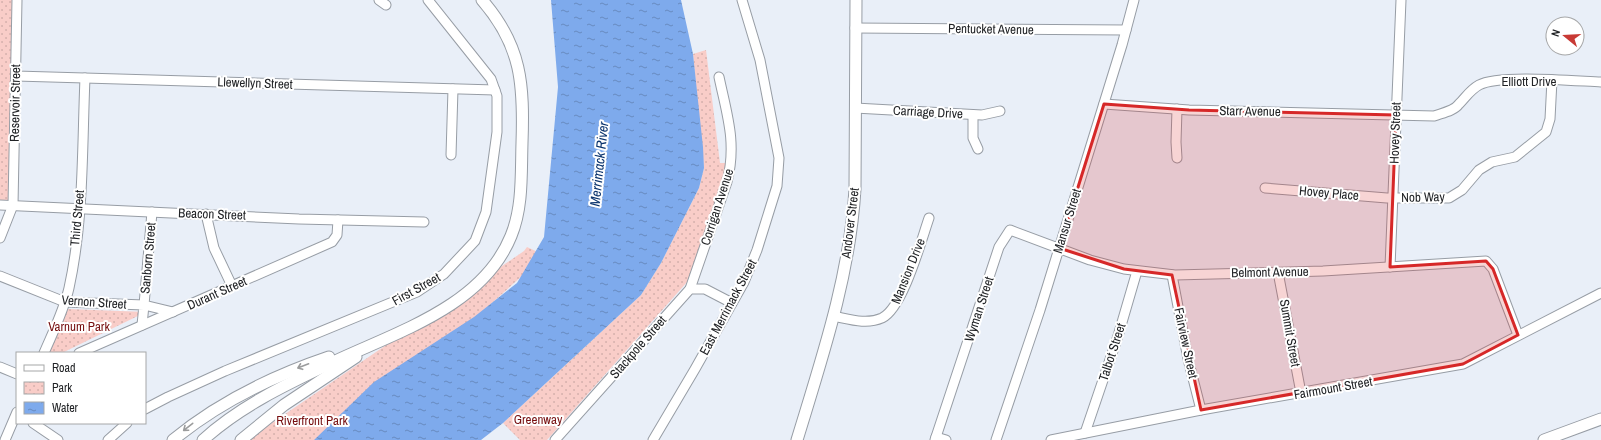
<svg xmlns="http://www.w3.org/2000/svg" width="1601" height="440" viewBox="0 0 1601 440" font-family="'Archivo Narrow',sans-serif">
<defs>
<pattern id="park-dots" width="8" height="8" patternUnits="userSpaceOnUse"><rect width="8" height="8" fill="#f9cdc8"/><path d="M2 2h.1M6 6h.1" fill="none" stroke="#d5b0ac" stroke-width="1.8" stroke-linecap="round"/></pattern>
<pattern id="water-ripples" width="26" height="14" patternUnits="userSpaceOnUse"><rect width="26" height="14" fill="#7eaaec"/><path d="M2 4q2-2 4 0t4 0M15 11q2-2 4 0t4 0" fill="none" stroke="#678abf"/></pattern>
</defs>
<rect width="100%" height="100%" fill="#e9eff8"/>
<g fill="url(#park-dots)">
<polygon points="0,0 17,0 13,205 0,205"/>
<polygon points="706,50 720,163 730,163 688,281 547,440 520,440 503,423 641,295 661,263 699,188 704,168 693,54"/>
<polygon points="527,247 542,254 535,264 482,312 320,440 247,440 524,251"/>
<polygon points="68,309 146,312 62,353 49,353"/>
</g>
<polygon fill="url(#water-ripples)" points="551,0 681,0 693,54 703,147 704,168 699,188 661,263 641,295 503,423 481,440 314,440 374,382 474,317 517,283 544,237 558,87"/>
<g fill="none" stroke-linecap="round" stroke-linejoin="round">
<defs>
<g id="minor">
<polyline points="379,0 386,5"/>
<polyline points="855,28 1126,30"/>
<polyline points="16,76 495,90"/>
<path d="M1104 104 1189 110 1434 116C1442 113 1454 111 1459 104 1466 97 1470 90 1479 85 1498 74 1576 81 1601 82"/>
<polyline points="855,108 982,115 1000,111"/>
<polyline points="973,115 973,138 978,149"/>
<polyline points="451,155 453,89"/>
<polyline points="1177,158 1176,142 1177,109"/>
<polyline points="1265,188 1387,198 1449,198 1462,190 1479,170 1492,162 1515,157 1546,132 1550,119 1552,80"/>
<polyline points="0,205 299,219 424,222"/>
<polyline points="152,212 144,305 173,312"/>
<polyline points="206,214 214,248 232,286"/>
<polyline points="0,238 13,205 17,0"/>
<polyline points="1390,267 1401,0"/>
<polyline points="1278,272 1301,393"/>
<polyline points="1172,275 1188,359 1201,410"/>
<polyline points="0,276 65,302 144,305 142,325"/>
<path d="M690 289 727 182C737 143 727 115 719 77"/>
<path d="M833 316C849 319 866 325 882 318 903 308 921 241 929 218"/>
<path d="M44 353C53 332 64 310 69 288 84 220 82 147 85 78"/>
<polyline points="79,353 332,242 337,235 338,220"/>
<polyline points="0,367 17,374"/>
<polyline points="145,409 168,397 225,371 417,292 444,274 475,241 486,212 497,132 497,96 491,79 428,0"/>
<polyline points="33,423 58,440"/>
<polyline points="1085,433 1118,336 1137,271"/>
<polyline points="936,437 946,440"/>
<polyline points="5,440 17,412"/>
<polyline points="108,440 127,423"/>
<polyline points="555,440 690,289 705,289 732,303"/>
<polyline points="653,440 695,369 744,282 757,250 777,186 779,158 760,60 742,0"/>
<polyline points="935,440 999,247 1010,230 1090,260 1124,269 1175,275 1323,271 1486,261 1493,269 1518,335"/>
<polyline points="996,440 1040,310 1122,45 1134,0"/>
<polyline points="1051,440 1201,410 1463,364 1601,293"/>
</g>
<g id="major">
<path d="M173 440C219 402 273 376 329 357"/>
<path d="M203 440C239 407 285 385 329 364 393 333 482 308 511 236 523 207 521 174 522 143 524 85 522 46 482 0"/>
<polyline points="241,440 284,405 356,357"/>
<path d="M797 440C822 358 850 275 855 189L856 0"/>
<polyline points="1544,440 1601,419"/>
</g>
</defs>
<use href="#minor" stroke="#979da5" stroke-width="11"/>
<use href="#major" stroke="#979da5" stroke-width="13"/>
<use href="#minor" stroke="#fff" stroke-width="9"/>
<use href="#major" stroke="#fff" stroke-width="11"/>
</g>
<defs><path id="oneway-shaft" d="M-6 0H5M1.5-3L5.5 0L1.5 3" fill="none" stroke-width="1.6" stroke-linecap="round" stroke-linejoin="round"/></defs>
<g stroke="#9b9c9d">
<use href="#oneway-shaft" transform="translate(303 366) rotate(159)"/>
<use href="#oneway-shaft" transform="translate(188 427) rotate(142)"/>
</g>
<path fill="#d62828" fill-opacity="0.2" stroke="#d62828" stroke-width="3" stroke-linejoin="round" d="M1104 104 1189 110 1396 115 1390 267 1486 261 1493 269 1518 335 1463 364 1201 410 1172 275 1124 269 1059 248Z"/>
<g text-anchor="middle" dominant-baseline="central" stroke-width="4" stroke-linejoin="round" paint-order="stroke">
<g font-size="13" fill="#212326" stroke="#fff">
<text transform="translate(991 29) rotate(1)">Pentucket Avenue</text>
<text x="1529" y="81">Elliott Drive</text>
<text transform="translate(255 83) rotate(2)">Llewellyn Street</text>
<text transform="translate(15 103) rotate(-89)">Reservoir Street</text>
<text transform="translate(1250 111) rotate(1)">Starr Avenue</text>
<text transform="translate(928 112) rotate(3)">Carriage Drive</text>
<text transform="translate(1395 133) rotate(-88)">Hovey Street</text>
<text transform="translate(1329 193) rotate(5)">Hovey Place</text>
<text transform="translate(1423 197) rotate(-1)">Nob Way</text>
<text transform="translate(717 207) rotate(-72)">Corrigan Avenue</text>
<text transform="translate(212 214) rotate(2)">Beacon Street</text>
<text transform="translate(77 218) rotate(-85)">Third Street</text>
<text transform="translate(1067 221) rotate(-73)">Mansur Street</text>
<text transform="translate(850 223) rotate(-83)">Andover Street</text>
<text transform="translate(148 258) rotate(-85)">Sanborn Street</text>
<text transform="translate(908 271) rotate(-68)">Mansion Drive</text>
<text transform="translate(1270 272) rotate(-1)">Belmont Avenue</text>
<text transform="translate(416 289) rotate(-29)">First Street</text>
<text transform="translate(217 293) rotate(-24)">Durant Street</text>
<text transform="translate(94 302) rotate(4)">Vernon Street</text>
<text transform="translate(728 307) rotate(-62)">East Merrimack Street</text>
<text transform="translate(979 309) rotate(-72)">Wyman Street</text>
<text transform="translate(1290 333) rotate(80)">Summit Street</text>
<text transform="translate(1186 343) rotate(78)">Fairview Street</text>
<text transform="translate(638 347) rotate(-49)">Stackpole Street</text>
<text transform="translate(1112 352) rotate(-72)">Talbot Street</text>
<text transform="translate(1333 388) rotate(-10)">Fairmount Street</text>
</g>
<g font-size="13" fill="#760e0f" stroke="#fff">
<text x="79" y="326">Varnum Park</text>
<text x="538" y="419">Greenway</text>
<text x="312" y="420">Riverfront Park</text>
</g>
<g font-size="14" font-style="italic" fill="#0b346e" stroke="#fff">
<text transform="translate(599 164) rotate(-84)">Merrimack River</text>
</g>
</g>
<rect x="16" y="352" width="130" height="72" fill="#ffffff" stroke="#a6a7a8"/>
<rect x="24" y="365" width="20" height="6" fill="#ffffff" stroke="#a6a7a8"/>
<text x="52" y="372" font-size="12" fill="#212326">Road</text>
<rect x="24" y="382" width="20" height="12" fill="url(#park-dots)" stroke="#a6a7a8"/>
<text x="52" y="392" font-size="12" fill="#212326">Park</text>
<rect x="24" y="402" width="20" height="12" fill="url(#water-ripples)" stroke="#a6a7a8"/>
<text x="52" y="412" font-size="12" fill="#212326">Water</text>
<g transform="translate(1565 36) rotate(288)"><circle r="19" fill="#ffffff" stroke="#a6a7a8"/>
<path d="M0-3L7 15L0 10L-7 15Z" fill="#c83a35"/>
<text y="-6" font-size="11" font-weight="bold" text-anchor="middle" fill="#212326">N</text>
</g>
</svg>
